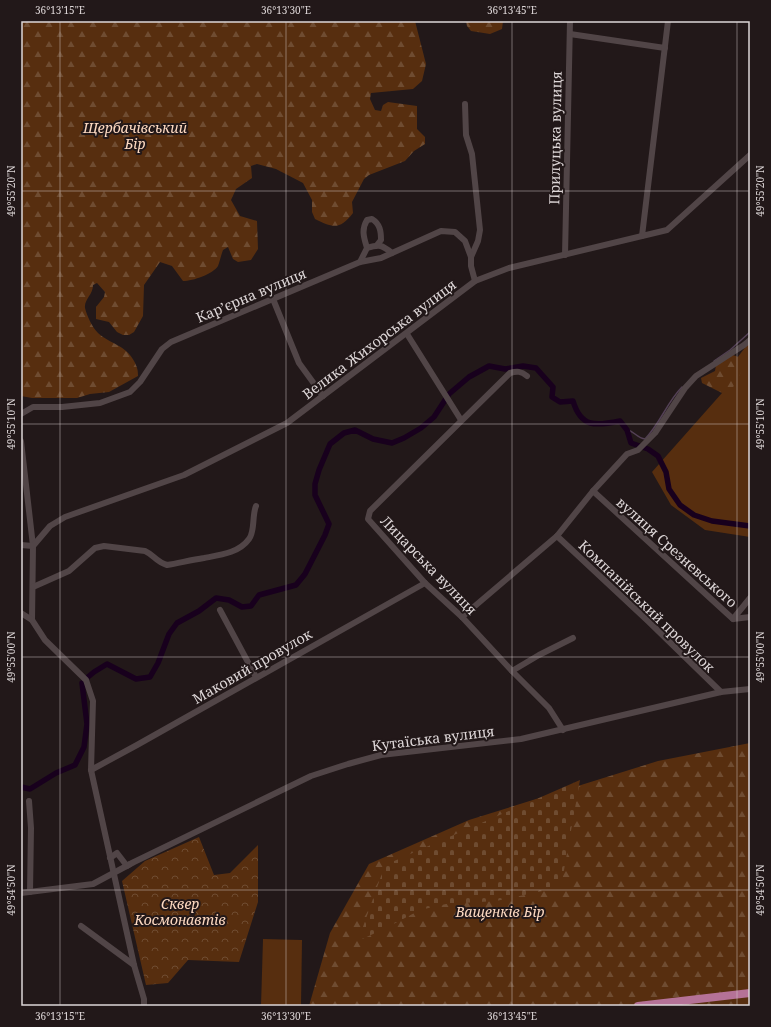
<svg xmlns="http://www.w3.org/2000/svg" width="771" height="1027" viewBox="0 0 771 1027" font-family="'Noto Serif',serif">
<defs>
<pattern id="forest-firs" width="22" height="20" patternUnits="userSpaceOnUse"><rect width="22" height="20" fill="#572e0f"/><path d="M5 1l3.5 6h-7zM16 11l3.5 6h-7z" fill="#6f4c31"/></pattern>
<pattern id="cemetery-stones" width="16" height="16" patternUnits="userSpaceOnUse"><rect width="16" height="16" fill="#572e0f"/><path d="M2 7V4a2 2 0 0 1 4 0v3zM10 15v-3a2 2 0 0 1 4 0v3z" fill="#6f4c31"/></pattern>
<pattern id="park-crowns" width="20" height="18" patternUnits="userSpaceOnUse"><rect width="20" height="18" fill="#572e0f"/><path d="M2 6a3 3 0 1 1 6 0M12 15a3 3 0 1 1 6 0" fill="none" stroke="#6f4c31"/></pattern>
</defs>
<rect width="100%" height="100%" fill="#221819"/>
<g fill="#572e0f">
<polygon points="750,341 750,537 705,530 671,505 652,472 722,393 731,366"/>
<polygon points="263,939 302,940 301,1006 261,1006"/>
</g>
<g fill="url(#forest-firs)">
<path d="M21 21H415L426 64 422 81 413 89 371 93 370 99 375 110 381 111 383 105 388 102 417 106V129L425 137V144L414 151 405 161 369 175 364 179 352 202 353 213C340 230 333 228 315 219L312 212V200L303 183 276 169 257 164 251 166 252 178 236 189 231 200 240 216 257 221 258 249 251 260 238 262 233 259 228 247 223 250C221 255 220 261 218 266 213 274 193 281 183 281L172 266 160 262 144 285 143 316 134 332 129 335H123L117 332 109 322 96 319V307L104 297 105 292 97 283 93 285C93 295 84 299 85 308 87 316 92 327 98 333 110 344 126 345 134 361 137 367 138 369 138 376L109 392 90 394 77 398H32L21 396Z"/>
<polygon points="466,21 503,21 502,29 490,34 471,31 467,26"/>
<polygon points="733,355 741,358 743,367 739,376 733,373 730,374 734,386 729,390 722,393 702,383 701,378 715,371 716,365"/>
<polygon points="750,743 750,1006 309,1006 330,933 369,864 469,820 658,761"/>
</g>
<polygon fill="url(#cemetery-stones)" points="580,780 561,887 496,901 446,904 420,910 386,928 358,941 385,865"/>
<polygon fill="url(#park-crowns)" points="199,837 214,875 230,873 258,845 258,902 239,962 188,960 168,983 146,985 122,881 145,861"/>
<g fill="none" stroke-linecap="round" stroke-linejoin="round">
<g stroke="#534055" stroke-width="1.5">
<polyline points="714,361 730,350 750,332"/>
<path d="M627 430C634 431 637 438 645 439 660 424 667 402 682 387"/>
</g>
<g stroke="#18001d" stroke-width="5.5">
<path d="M88 677 94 672 107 664 136 679 150 677 158 663 169 634 177 623 199 611 216 598 229 600 242 607 251 606 259 595 296 585 305 574 325 535 329 524 315 495V484L319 470 330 444 344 433 355 430 373 439 392 443 404 438 421 428 434 417 449 394 469 377 489 366 505 369 523 366 536 368 553 387 552 397 560 402 573 401C581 428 596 426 620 421L627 430 631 443 648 449 658 456 666 472 669 489 680 505 694 515 712 521 750 526"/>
<polyline points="21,787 30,789 56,773 75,765 84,747 87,724 82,683"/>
</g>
<g stroke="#514547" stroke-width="6">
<polyline points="570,34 665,48"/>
<polyline points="465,104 466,135 472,154 480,230 478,241 471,257"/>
<polyline points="642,236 668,21"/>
<path d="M367 248C380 244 382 245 392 253"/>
<polyline points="565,255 570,21"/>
<path d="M360 262 367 248C364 238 361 230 367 220L372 219C380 224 381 231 381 240L377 245"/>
<polyline points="273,299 299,363 323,396"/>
<polyline points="407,334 461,420"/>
<path d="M527 376C521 371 517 371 510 373L370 511 368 519 425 583 462 617 512 671 549 708 563 730"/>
<polyline points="21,414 33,407 62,407 100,403 130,392 140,382 162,349 171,342 360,262 381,258 441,231 455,232 465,241 471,257 471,266 475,281"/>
<polyline points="21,441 33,546 32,620 45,640 86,680 93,701 91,770 134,965 144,999 144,1006"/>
<polyline points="593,491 733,619 750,617"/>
<polyline points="557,536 648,621 721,692"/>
<polyline points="21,545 33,546 50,526 65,517 184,475 287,423 475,281 509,268 667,230 750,155"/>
<path d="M33 587 69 571 95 548 104 546 145 551C154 555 156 562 167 565 179 563 191 560 204 558 220 555 239 553 249 539 255 532 252 515 256 506"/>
<polyline points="220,610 256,677"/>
<polyline points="21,613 32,620"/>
<polyline points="462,617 557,536 593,491 627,454 638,450 655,433 685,388 696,376 744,345 750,340"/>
<polyline points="733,619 750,598"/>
<polyline points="512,671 539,655 573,638"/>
<polyline points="91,770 137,745 425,583"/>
<polyline points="29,801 31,828 30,892"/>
<polyline points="110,858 117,853 127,866 130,864"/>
<polyline points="21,893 93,884 134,862 311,776 348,764 381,755 521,739 721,692 750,689"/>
<polyline points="81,926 134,965"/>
</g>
<polyline stroke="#b57297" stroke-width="8" points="638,1006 750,993"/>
</g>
<path fill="none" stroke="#ddd6d7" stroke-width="1" stroke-opacity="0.45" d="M60 21V1006M286 21V1006M512 21V1006M737 21V1006M21 191H750M21 424H750M21 657H750M21 890H750"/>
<g text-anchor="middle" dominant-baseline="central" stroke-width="4" stroke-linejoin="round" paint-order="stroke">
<g font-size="14" font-style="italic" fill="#fdd9c1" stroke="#221819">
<text x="135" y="127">Щербачівський<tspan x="135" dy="16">Бір</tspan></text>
<text x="180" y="903">Сквер<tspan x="180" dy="16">Космонавтів</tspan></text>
<text x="500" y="911">Ващенків Бір</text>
</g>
<g font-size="14" fill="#ddd6d7" stroke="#221819">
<text transform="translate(555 138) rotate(-89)">Прилуцька вулиця</text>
<text transform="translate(251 295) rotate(-23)">Кар’єрна вулиця</text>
<text transform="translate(379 339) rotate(-37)">Велика Жихорська вулиця</text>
<text transform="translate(677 552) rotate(42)">вулиця Срезневського</text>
<text transform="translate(429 565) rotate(46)">Лицарська вулиця</text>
<text transform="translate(647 606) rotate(44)">Компанійський провулок</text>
<text transform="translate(252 666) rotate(-30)">Маковий провулок</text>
<text transform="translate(433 738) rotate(-7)">Кутаїська вулиця</text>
</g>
</g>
<rect width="771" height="1027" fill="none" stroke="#221819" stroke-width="44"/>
<rect x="22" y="22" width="727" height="983" fill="none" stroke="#ddd6d7" stroke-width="1.5"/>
<g font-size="10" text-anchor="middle" fill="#ddd6d7">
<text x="60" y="14">36°13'15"E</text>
<text x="286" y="14">36°13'30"E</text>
<text x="512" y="14">36°13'45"E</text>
<text transform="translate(11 191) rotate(-90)" y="4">49°55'20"N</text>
<text transform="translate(760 191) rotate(-90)" y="4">49°55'20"N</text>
<text transform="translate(11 424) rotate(-90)" y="4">49°55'10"N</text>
<text transform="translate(760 424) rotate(-90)" y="4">49°55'10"N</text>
<text transform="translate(11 657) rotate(-90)" y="4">49°55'00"N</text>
<text transform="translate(760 657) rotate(-90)" y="4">49°55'00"N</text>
<text transform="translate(11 890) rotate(-90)" y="4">49°54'50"N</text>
<text transform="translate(760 890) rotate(-90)" y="4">49°54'50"N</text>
<text x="60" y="1020">36°13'15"E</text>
<text x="286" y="1020">36°13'30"E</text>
<text x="512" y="1020">36°13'45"E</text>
</g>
</svg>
